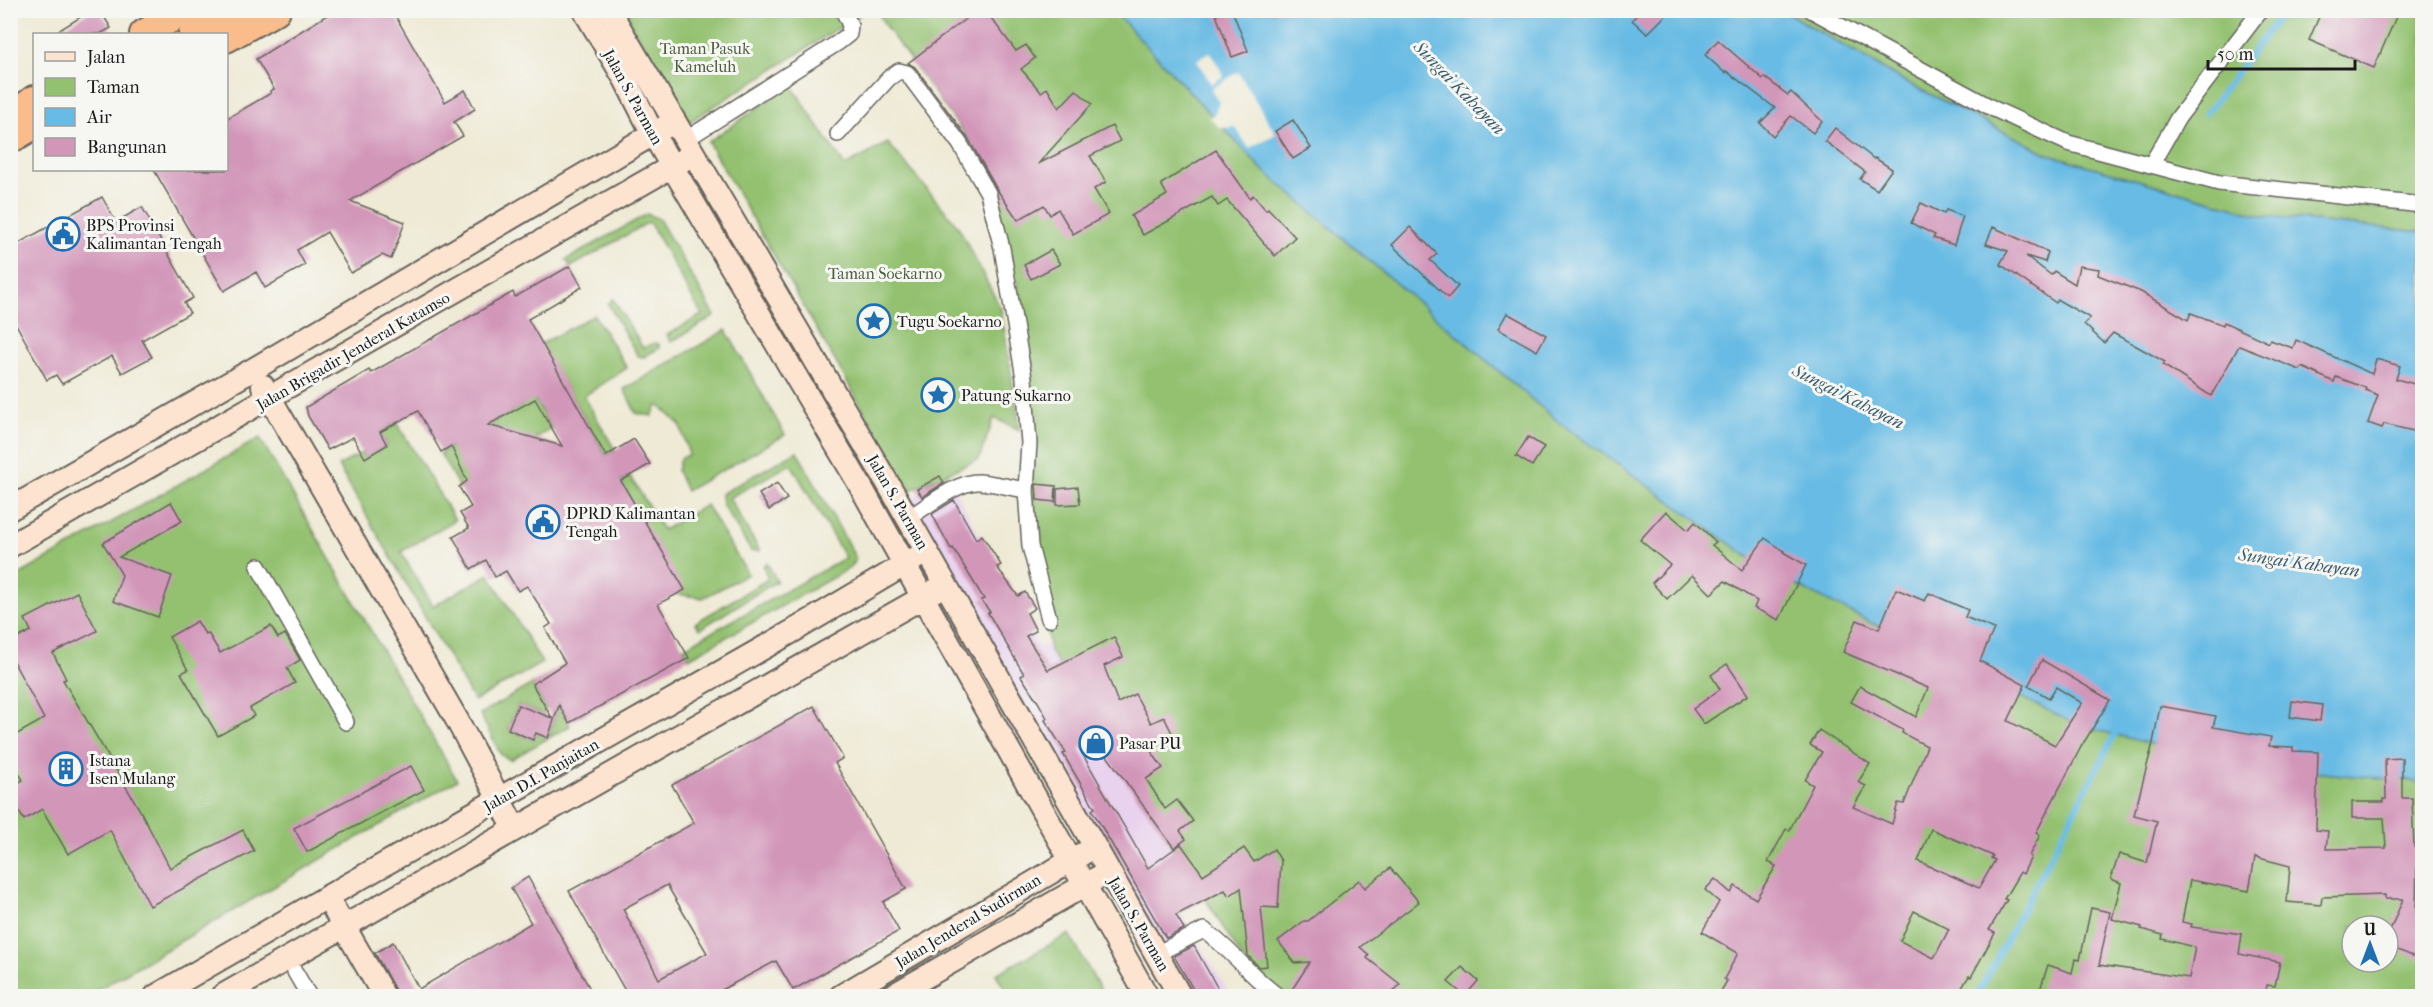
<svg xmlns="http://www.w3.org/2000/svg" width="2433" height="1007" viewBox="0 0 2433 1007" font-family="'IM FELL French Canon',serif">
<rect width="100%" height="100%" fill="#f6f6f2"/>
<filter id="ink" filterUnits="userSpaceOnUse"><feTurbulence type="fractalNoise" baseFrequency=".0167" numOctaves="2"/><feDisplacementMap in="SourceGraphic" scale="12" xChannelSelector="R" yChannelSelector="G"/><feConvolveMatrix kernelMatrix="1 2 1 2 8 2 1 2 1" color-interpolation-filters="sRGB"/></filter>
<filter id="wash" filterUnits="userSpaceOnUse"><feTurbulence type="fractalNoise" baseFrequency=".008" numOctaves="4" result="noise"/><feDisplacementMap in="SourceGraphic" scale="24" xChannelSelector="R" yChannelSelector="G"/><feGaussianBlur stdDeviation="1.35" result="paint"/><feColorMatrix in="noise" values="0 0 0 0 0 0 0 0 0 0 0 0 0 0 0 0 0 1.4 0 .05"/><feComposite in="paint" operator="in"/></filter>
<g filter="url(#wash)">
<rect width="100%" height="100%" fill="#efead5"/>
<polygon fill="#e9d2ed" points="949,478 1039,648 1073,627 1208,839 1155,869 1231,996 1190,996 906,501"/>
<g fill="#93c170" stroke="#586e46" stroke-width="1.5" fill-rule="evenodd">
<polygon points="623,11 866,11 689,122"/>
<path d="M877 11H1114L1262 169 1561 424 1773 574 2233 765 2422 782V996H1266L1050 651 1037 553 1017 281 981 156 886 27ZM2352 926H2388V962H2352Z"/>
<polygon points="1784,11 2422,11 2422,232 2264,216 2050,155 1904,81"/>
<polygon points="791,85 845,166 888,143 958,226 1001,309 1020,430 994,418 979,459 910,490 708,142"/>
<polygon points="647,214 659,219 715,316 671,342 667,335 702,315 649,222 571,267 566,260"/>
<polygon points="613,299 643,348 654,343 659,344 659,348 644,357 638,356 608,304"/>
<polygon points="594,315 627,368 584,396 615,450 606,455 541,344"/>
<polygon points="726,330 785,435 686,491 677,471 680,458 689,455 680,425 660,406 657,406 652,416 636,413 624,389"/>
<polygon points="512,361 552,428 459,487 440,453 521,406"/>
<polygon points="397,423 455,520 401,552 433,606 489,574 542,663 474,701 338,466 362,453 365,458 387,445 380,432"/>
<polygon points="260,438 457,780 87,996 11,996 10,580"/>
<polygon points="797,451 854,555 855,561 850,568 689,658 683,648 845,558 791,464 729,498 760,551 751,551 722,504 721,494"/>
<polygon points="630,476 663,530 706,505 748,574 703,598 677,594 621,481"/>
<polygon points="767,563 777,581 700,629 695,623 768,579 763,566"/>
<polygon points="532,684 546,708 543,715 518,705 508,729 533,740 536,733 548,738 558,707 551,691 570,726 510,760 501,755 480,714"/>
<polygon points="1069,934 1104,996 1009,996 996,974"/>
</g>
<polygon fill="#68bbe4" stroke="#426c80" stroke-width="1.5" points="1114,11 1784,11 1904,81 2050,155 2264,216 2422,232 2422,782 2233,765 2077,725 1773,574 1561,424 1262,169"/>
<g fill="#efead5">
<polygon points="1210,52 1224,76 1211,84 1197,60"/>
<polygon points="1238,72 1276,134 1249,148 1235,127 1220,128 1209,117 1215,114 1219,102 1211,89"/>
</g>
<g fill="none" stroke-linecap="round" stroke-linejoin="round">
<g stroke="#68bbe4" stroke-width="6">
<polyline points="2206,114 2284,10"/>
<polyline points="1977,996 2118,729"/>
</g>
</g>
<g id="blocks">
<g fill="#d296b9" fill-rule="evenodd">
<polygon points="92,10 100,10 111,28 100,34 53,34"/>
<polygon points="335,10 392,10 445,102 465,90 475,109 454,122 463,136 350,201 405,222 391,259 382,255 351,273 327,232 297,250 305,265 265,288 256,272 224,291 154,170 226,170 226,119 271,93 270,91 274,89 256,59"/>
<polygon points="977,10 985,10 1016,51 1026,45 1035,58 1021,69 1041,92 1047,88 1059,108 1076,90 1092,104 1038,164 1112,126 1120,141 1090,156 1106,182 1094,189 1109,214 1073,234 1058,209 1050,215 1044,205 1018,220 998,191 968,138 915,67 908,63"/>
<polygon points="1227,10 1232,10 1248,51 1232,57 1216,15"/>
<polygon points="1641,10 1671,10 1647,34 1632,20"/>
<polygon points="2322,10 2399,10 2374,68 2309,40"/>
<polygon points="1718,40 1763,79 1764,77 1788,95 1791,92 1822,121 1813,133 1791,116 1773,136 1760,123 1775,108 1726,71 1725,73 1705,55"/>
<polygon points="1293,120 1311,148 1293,159 1275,131"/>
<polygon points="1835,128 1874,159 1875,158 1892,169 1877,190 1860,179 1865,172 1825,141"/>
<polygon points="1216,150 1250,198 1253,195 1266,210 1268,208 1295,237 1275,256 1227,200 1218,206 1212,197 1143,235 1131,216 1167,195 1161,184"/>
<polygon points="102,197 116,222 142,207 193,298 184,303 190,313 142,340 152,357 122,373 112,356 62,384 56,375 47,380 17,326 10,330 10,248"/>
<polygon points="1921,203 1944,214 1946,210 1963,216 1954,245 1933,238 1935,235 1911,223"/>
<polygon points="1410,227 1437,254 1430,260 1458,286 1448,298 1392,245"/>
<polygon points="1993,227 2048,252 2045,262 2026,256 2051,275 2054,271 2075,284 2079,266 2099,269 2098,275 2141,292 2188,320 2191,313 2223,325 2224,322 2269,343 2270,340 2293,348 2296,340 2372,374 2376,359 2400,366 2396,379 2422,386 2422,433 2384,424 2382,428 2368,423 2378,395 2365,390 2366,388 2336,377 2334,382 2302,367 2300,370 2239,346 2211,396 2163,365 2165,362 2113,333 2104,343 2084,324 2090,318 2058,300 2056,303 2000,264 2008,251 1986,244"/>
<polygon points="1051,250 1060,264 1031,279 1024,265"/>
<path d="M570 266 582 287 528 319 606 456 634 439 650 464 621 481 685 590 658 604 689 658 569 723 559 705 548 738 536 733 533 740 508 729 518 705 552 718 532 684 565 663 545 628 551 624 527 586 518 591 506 571 495 577 486 560 471 569 453 537 469 528 460 513 471 507 459 487 467 481 451 446 441 452 418 411 380 432 387 445 365 458 353 437 328 450 308 416 306 407 369 370 371 373 513 292 515 297ZM535 399 562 446 488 425Z"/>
<polygon points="1507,313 1546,335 1537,351 1498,329"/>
<polygon points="1528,437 1544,447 1532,466 1516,456"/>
<polygon points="940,476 944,483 922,497 917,489"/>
<polygon points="777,483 787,499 769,510 759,494"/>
<polygon points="1036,484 1056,486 1055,502 1037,500"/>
<polygon points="1078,487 1080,504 1057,505 1057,489"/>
<polygon points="954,500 976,539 982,535 1001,565 997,567 1018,596 1025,592 1035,608 1027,613 1036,631 1026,636 1048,670 1114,637 1123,657 1104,666 1118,703 1135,694 1151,723 1164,717 1173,735 1148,747 1163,768 1146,779 1165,809 1177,800 1193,821 1180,831 1186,839 1174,848 1094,738 1079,748 1148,868 1181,844 1203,875 1244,848 1254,862 1274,849 1281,861 1278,908 1261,907 1267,966 1259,967 1248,956 1241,888 1229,896 1225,890 1176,915 1184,929 1166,938 1092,810 1095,808 1063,754 1066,753 1045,720 1047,718 1038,702 1021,676 1024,674 988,613 990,612 981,600 984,599 953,548 951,549 932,514"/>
<polygon points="171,502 182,521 119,557 172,576 158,617 113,601 122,575 103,543"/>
<polygon points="1666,511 1688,530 1695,522 1716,542 1712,545 1742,570 1765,538 1784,551 1783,552 1806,565 1779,620 1754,608 1757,601 1725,581 1711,594 1692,575 1667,599 1652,583 1670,565 1640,540"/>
<path d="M1896 589 1925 601 1929 593 1968 610 1965 617 1994 629 1980 661 2025 685 2008 721 2055 745 2082 703 2056 687 2049 698 2028 686 2042 660 2110 700 2081 747 2036 833 2040 835 2029 856 2031 857 2023 874 2020 872 2004 899 2007 900 1989 930 1995 933 1971 977 1969 976 1957 996H1718L1727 981 1724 979 1738 953 1702 932 1719 902 1705 890 1715 879 1731 893 1735 886 1756 899 1776 866 1768 862 1786 829 1789 831 1813 785 1805 780 1822 752 1810 745 1819 730 1870 764 1858 782 1866 786 1853 807 1892 824 1898 803 1904 804 1927 746 1902 733 1903 730 1851 702 1860 686 1916 717 1928 688 1843 652 1857 620 1879 629ZM1931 829 1993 856 1991 858 1995 860 1979 888 1918 861ZM1914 911 1949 929 1934 958 1900 941Z"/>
<polygon points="77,592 97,631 53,653 66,679 63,680 141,812 170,868 243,830 254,851 150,906 110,830 68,854 42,809 24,820 10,797 10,787 23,780 10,759 10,738 44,719 10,655 10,642 31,631 25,619"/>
<polygon points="197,621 205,634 208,633 220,653 271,626 278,638 285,634 300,660 287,668 295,683 250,708 254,716 218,736 181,673 188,670 169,637"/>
<polygon points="1727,664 1748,695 1704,724 1693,709 1720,689 1711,675"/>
<polygon points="2292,701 2322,705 2320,721 2290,717"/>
<path d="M814 706 843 758 835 763 906 889 883 902 899 931 793 990 776 961 710 996H628L569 891 694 823 672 785ZM667 885 707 953 659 979 623 909Z"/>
<polygon points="2160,706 2216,716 2213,727 2271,737 2269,746 2293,747 2293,751 2318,752 2316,830 2328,831 2326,849 2386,848 2384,818 2352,818 2352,802 2383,802 2383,799 2386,799 2385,759 2402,758 2402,798 2412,798 2414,847 2417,847 2416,913 2422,915 2422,960 2388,946 2388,935 2403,899 2385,899 2385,895 2322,897 2321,905 2287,902 2290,866 2255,857 2249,891 2190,880 2182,922 2192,924 2191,927 2242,934 2239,954 2280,962 2275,986 2267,985 2265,996 2149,996 2117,992 2116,996 2038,996 2048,965 2072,973 2075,959 2080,960 2091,908 2110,912 2099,965 2189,978 2195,947 2162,939 2163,935 2141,929 2142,927 2112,919 2121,883 2111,879 2119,854 2147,863 2157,821 2134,815 2153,743"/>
<polygon points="411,766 424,790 307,852 294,828"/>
<polygon points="1390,868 1419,902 1360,947 1369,955 1367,958 1400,984 1390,996 1300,996 1291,991 1310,962 1295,963 1278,941 1304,921 1308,921 1359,880 1365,888"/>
<polygon points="528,877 590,989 575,996 398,996 375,953 393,942 419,989 531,923 511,888"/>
<polygon points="1194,946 1222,996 1197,996 1174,956"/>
<polygon points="1462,967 1478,981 1465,996 1448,982"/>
</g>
</g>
</g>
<g filter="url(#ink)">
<use href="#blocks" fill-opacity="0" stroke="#66645d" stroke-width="1.5"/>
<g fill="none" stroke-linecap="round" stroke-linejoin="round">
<defs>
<g id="street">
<polyline points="1811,10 1994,109 2068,143 2219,183 2422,205"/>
<path d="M838 134 889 78 899 71 907 73 960 144 988 193 1002 248 1024 378 1029 443 1026 490C1011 488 994 483 979 482 957 481 925 508 907 519"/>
<polyline points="685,140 839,42 849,34 850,25 843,10"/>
<polyline points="2151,165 2178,118 2261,10"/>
<polyline points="1026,490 1030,546 1049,619"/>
<polyline points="258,566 346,722"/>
<path d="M1156 954 1204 930C1231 949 1251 977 1278 996"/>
<polyline points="295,972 309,996"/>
</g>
<g id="secondary">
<polyline points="584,10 626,81 653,134 857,480 1147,996"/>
<polyline points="609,10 894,494 1180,996"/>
<polyline points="263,386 456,718 515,829"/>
<polyline points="10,509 254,369 665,127"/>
<polyline points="10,546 685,159"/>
<polyline points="327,897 384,996"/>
<polyline points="156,996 327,897 793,631 916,558"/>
<polyline points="222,996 934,591"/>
<polyline points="841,996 1082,854"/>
<polyline points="892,996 1097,878"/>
</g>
<g id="highway">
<polyline points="144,34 185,10"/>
<polyline points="193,34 235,10"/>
<polyline points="226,38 276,10"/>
<polyline points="10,119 34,100"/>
<polyline points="10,139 34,125"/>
</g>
</defs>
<use href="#street" stroke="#66645d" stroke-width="18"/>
<use href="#secondary" stroke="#66645d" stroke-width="26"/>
<use href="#highway" stroke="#66645d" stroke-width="32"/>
<use href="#street" stroke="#fff" stroke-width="15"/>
<use href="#secondary" stroke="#fde4d0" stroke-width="22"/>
<use href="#highway" stroke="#f9bc8a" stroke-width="28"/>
</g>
</g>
<defs>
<symbol id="civic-ring" viewBox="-11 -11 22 22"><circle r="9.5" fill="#f6f6f2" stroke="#1f6fb2" stroke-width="1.5"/><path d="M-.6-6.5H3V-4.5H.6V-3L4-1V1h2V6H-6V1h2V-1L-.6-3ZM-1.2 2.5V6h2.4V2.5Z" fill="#1f6fb2"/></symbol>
<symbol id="sight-ring" viewBox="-11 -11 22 22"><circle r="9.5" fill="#f6f6f2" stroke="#1f6fb2" stroke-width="1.5"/><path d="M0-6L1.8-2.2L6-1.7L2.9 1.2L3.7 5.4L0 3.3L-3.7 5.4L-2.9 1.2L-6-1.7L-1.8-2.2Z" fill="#1f6fb2"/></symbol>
<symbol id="shop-ring" viewBox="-11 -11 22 22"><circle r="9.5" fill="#f6f6f2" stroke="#1f6fb2" stroke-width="1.5"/><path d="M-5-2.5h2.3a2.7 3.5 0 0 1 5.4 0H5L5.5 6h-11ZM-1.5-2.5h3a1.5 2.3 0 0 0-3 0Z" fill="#1f6fb2"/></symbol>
<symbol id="building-ring" viewBox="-11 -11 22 22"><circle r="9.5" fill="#f6f6f2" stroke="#1f6fb2" stroke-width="1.5"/><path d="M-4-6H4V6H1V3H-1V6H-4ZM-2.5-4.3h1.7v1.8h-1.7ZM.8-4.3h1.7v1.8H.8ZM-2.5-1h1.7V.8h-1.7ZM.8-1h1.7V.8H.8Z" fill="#1f6fb2"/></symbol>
</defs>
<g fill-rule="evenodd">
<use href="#civic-ring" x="44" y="215" width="38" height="38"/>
<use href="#sight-ring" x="855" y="302" width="38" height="38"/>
<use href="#sight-ring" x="919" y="376" width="38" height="38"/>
<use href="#civic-ring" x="524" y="503" width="38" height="38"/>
<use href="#shop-ring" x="1077" y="724" width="38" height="38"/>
<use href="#building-ring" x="47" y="750" width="38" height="38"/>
</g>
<g text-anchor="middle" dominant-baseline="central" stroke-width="6" stroke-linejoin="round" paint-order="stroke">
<g font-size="16" fill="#4c5e3e" stroke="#f6f6f2">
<text x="705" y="48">Taman Pasuk<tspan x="705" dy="18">Kameluh</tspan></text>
<text x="885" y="273">Taman Soekarno</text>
</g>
<g font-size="16" fill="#1c1c1c" stroke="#f6f6f2">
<text transform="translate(633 97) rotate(61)">Jalan S. Parman</text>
<text transform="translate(353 351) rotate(-30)">Jalan Brigadir Jenderal Katamso</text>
<text transform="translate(898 502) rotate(60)">Jalan S. Parman</text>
<text transform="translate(541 775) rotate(-30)">Jalan D.I. Panjaitan</text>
<text transform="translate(968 921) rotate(-31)">Jalan Jenderal Sudirman</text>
<text transform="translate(1139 924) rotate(60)">Jalan S. Parman</text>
</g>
<g font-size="16" fill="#1c1c1c" stroke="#f6f6f2" text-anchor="start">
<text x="86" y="225">BPS Provinsi<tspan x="86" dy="18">Kalimantan Tengah</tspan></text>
<text x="897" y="321">Tugu Soekarno</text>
<text x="961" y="395">Patung Sukarno</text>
<text x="566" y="513">DPRD Kalimantan<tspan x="566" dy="18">Tengah</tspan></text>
<text x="1119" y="743">Pasar PU</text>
<text x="89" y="760">Istana<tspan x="89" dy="18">Isen Mulang</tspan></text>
</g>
<g font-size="18" font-style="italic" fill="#3a5c6c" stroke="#f6f6f2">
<text transform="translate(1459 88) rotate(46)">Sungai Kahayan</text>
<text transform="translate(1848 397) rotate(27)">Sungai Kahayan</text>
<text transform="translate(2299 563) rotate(8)">Sungai Kahayan</text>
</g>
</g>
<rect width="2433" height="1007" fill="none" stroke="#f6f6f2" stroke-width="36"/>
<rect x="33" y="33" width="195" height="138" fill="#f6f6f2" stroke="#9f9f9c" stroke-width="1.5"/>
<rect x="45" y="52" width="30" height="9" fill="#fde4d0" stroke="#9f9f9c" stroke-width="1.5"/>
<text x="87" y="63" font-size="18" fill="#1c1c1c">Jalan</text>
<rect x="45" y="78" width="30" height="18" fill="#93c170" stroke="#9f9f9c" stroke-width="1.5"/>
<text x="87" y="93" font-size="18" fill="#1c1c1c">Taman</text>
<rect x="45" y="108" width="30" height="18" fill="#68bbe4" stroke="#9f9f9c" stroke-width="1.5"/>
<text x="87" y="123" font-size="18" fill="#1c1c1c">Air</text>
<rect x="45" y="138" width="30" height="18" fill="#d296b9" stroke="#9f9f9c" stroke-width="1.5"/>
<text x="87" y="153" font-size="18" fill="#1c1c1c">Bangunan</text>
<g transform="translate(2370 944)"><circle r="28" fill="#f6f6f2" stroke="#9f9f9c" stroke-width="1.5"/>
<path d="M0-4.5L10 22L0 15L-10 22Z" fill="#1f6fb2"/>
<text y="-9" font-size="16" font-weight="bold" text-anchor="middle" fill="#1c1c1c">U</text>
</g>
<path d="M2208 60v9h147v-9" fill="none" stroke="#1c1c1c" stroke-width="3"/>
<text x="2217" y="60" font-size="18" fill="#1c1c1c" stroke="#f6f6f2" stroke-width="4.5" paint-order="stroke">50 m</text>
</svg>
